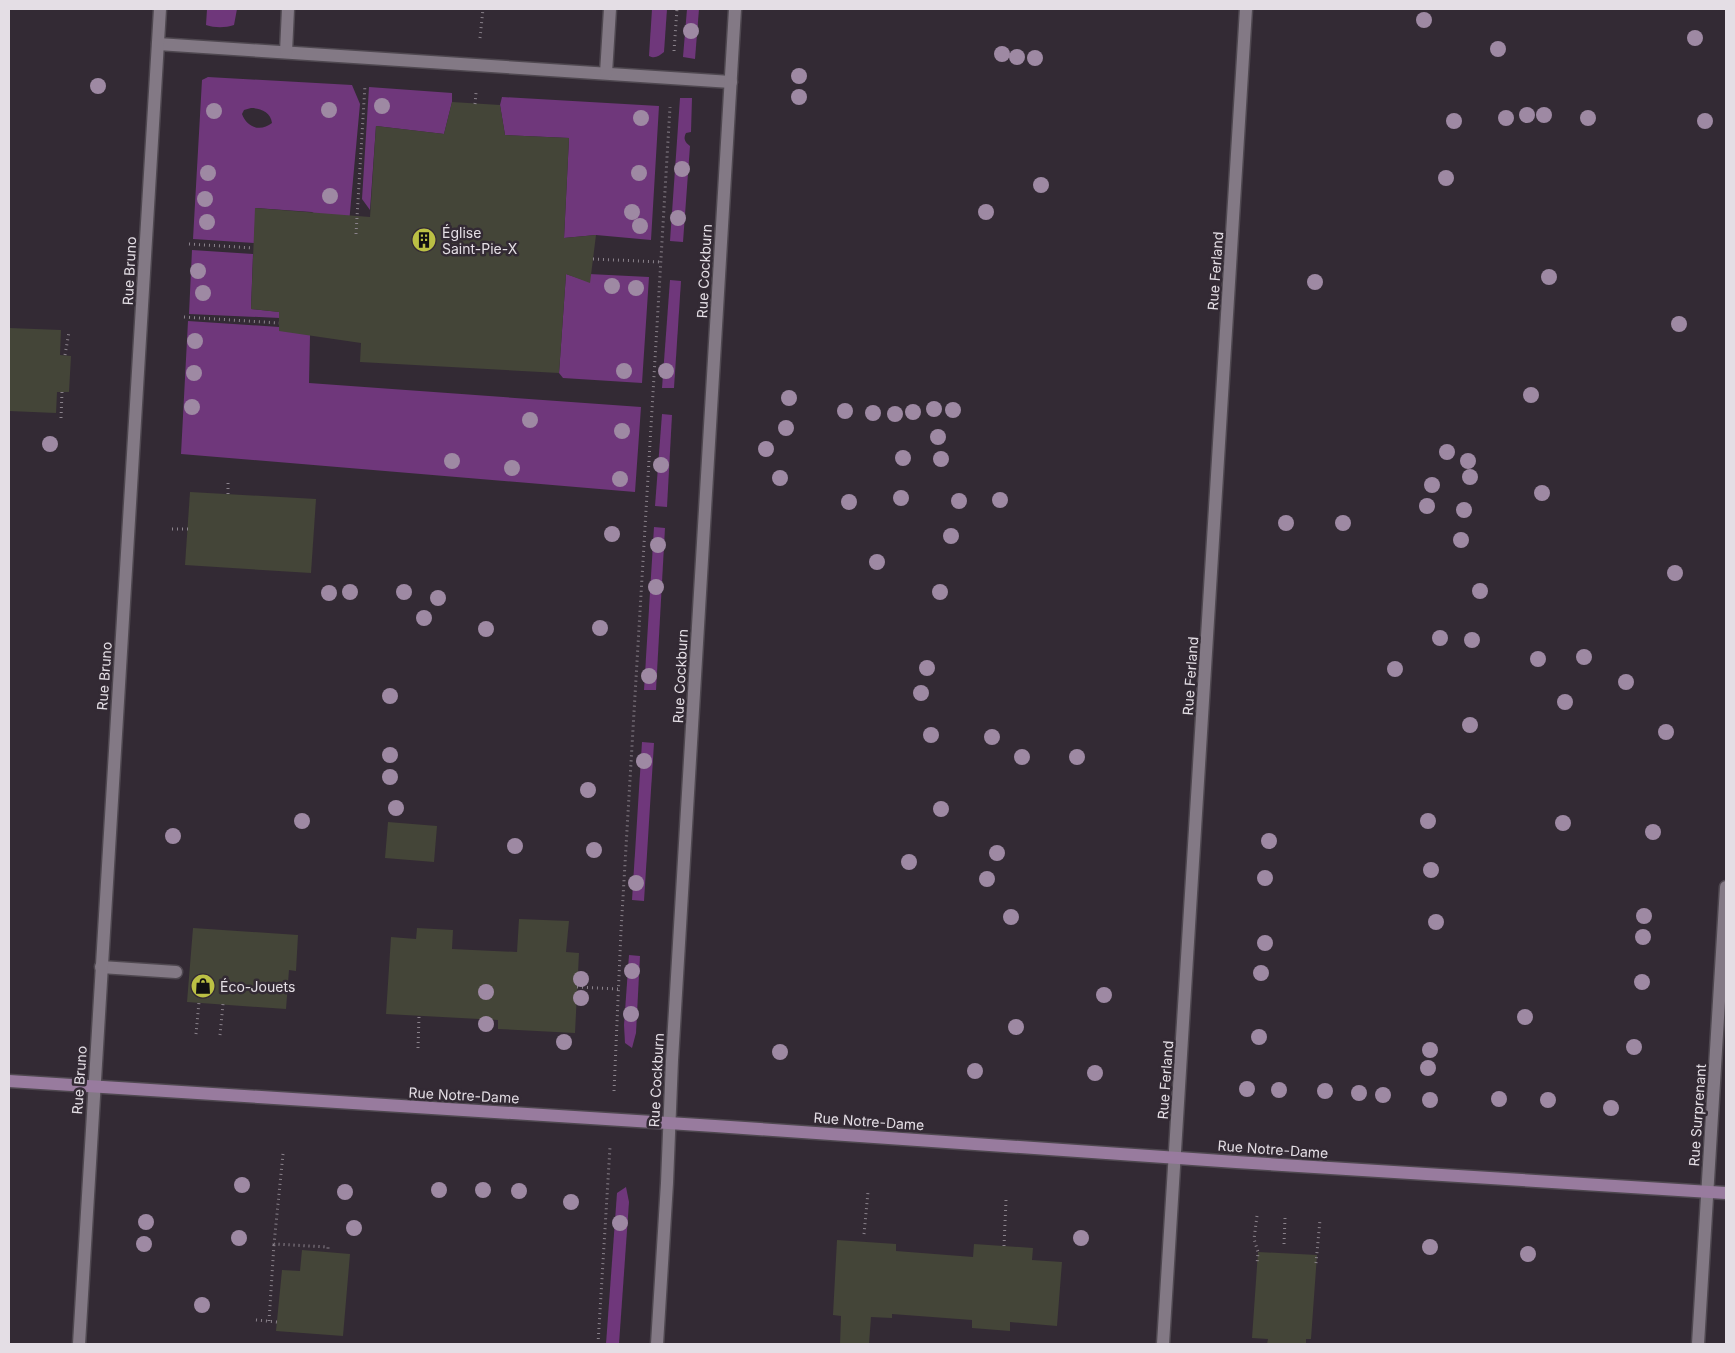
<svg xmlns="http://www.w3.org/2000/svg" width="1735" height="1353" viewBox="0 0 1735 1353" font-family="Inter,sans-serif">
<rect width="100%" height="100%" fill="#332a34"/>
<g fill="#6f377b" fill-rule="evenodd">
<path d="M207 9H237L234 25C225 28 215 28 206 25Z"/>
<path d="M652 9H667L664 52C659 56 655 59 649 56Z"/>
<polygon points="687,9 699,9 695,59 683,57"/>
<path d="M208 77 352 85 360 104 348 234 312 212 256 208 254 243 193 239 202 80ZM251 108C260 108 271 112 272 123 261 132 247 128 242 114L244 110Z"/>
<polygon points="369,87 452,93 452,102 444,134 376,126 370,210 362,199"/>
<polygon points="502,97 659,106 651,240 596,235 564,238 569,138 505,135 500,105"/>
<path d="M680 98H692L691 132 686 133C683 139 685 142 690 146L683 242 670 241Z"/>
<polygon points="192,250 253,254 251,309 280,312 280,318 189,314"/>
<polygon points="566,274 590,282 589,274 649,277 642,383 563,378 559,373"/>
<polygon points="670,280 681,281 674,388 662,388"/>
<polygon points="188,321 279,327 310,335 309,383 641,407 635,492 181,454"/>
<polygon points="662,414 672,415 667,507 655,506"/>
<polygon points="654,527 665,528 656,690 644,690"/>
<polygon points="642,742 654,743 644,901 632,900"/>
<polygon points="629,955 640,956 636,1033 632,1048 625,1043 624,1025"/>
<polygon points="626,1187 629,1202 619,1344 606,1344 617,1193"/>
</g>
<g fill="#444538">
<polygon points="452,102 500,105 505,135 569,138 564,238 596,235 590,283 566,274 559,373 360,362 361,343 279,331 279,312 251,309 255,208 370,217 376,126 444,134"/>
<polygon points="9,328 61,330 60,355 71,356 69,392 57,392 56,413 9,411"/>
<polygon points="190,492 316,499 311,573 185,565"/>
<polygon points="388,822 437,826 434,862 385,858"/>
<polygon points="519,919 569,921 566,952 579,953 575,1033 498,1029 498,1020 386,1014 391,937 416,939 417,928 453,930 452,949 517,952"/>
<polygon points="193,928 298,935 296,971 289,970 286,1009 187,1002"/>
<polygon points="837,1240 896,1244 896,1251 973,1257 974,1244 1033,1248 1032,1260 1062,1262 1057,1326 1010,1322 1010,1331 972,1328 972,1320 892,1314 892,1318 871,1317 869,1344 840,1344 841,1316 833,1315"/>
<polygon points="302,1250 350,1254 343,1336 276,1331 282,1270 300,1271"/>
<polygon points="1258,1252 1317,1255 1311,1339 1306,1339 1306,1344 1267,1344 1268,1339 1252,1338"/>
</g>
<g fill="none" stroke-linecap="round" stroke-linejoin="round">
<defs>
<g id="lane">
<polyline points="158,44 731,82"/>
<polyline points="286,52 288,9"/>
<polyline points="606,73 610,9"/>
<polyline points="101,967 176,972"/>
</g>
<g id="street">
<polyline points="79,1344 160,9"/>
<polyline points="657,1344 667,1183 672,1060 735,9"/>
<polyline points="1163,1344 1246,9"/>
<polyline points="1698,1344 1726,887"/>
</g>
<polyline id="secondary" points="9,1081 715,1126 1236,1162 1726,1193"/>
</defs>
<use href="#lane" stroke="#4f4850" stroke-width="15"/>
<use href="#street" stroke="#4f4850" stroke-width="15"/>
<use href="#secondary" stroke="#4f4850" stroke-width="15"/>
<g stroke="#8a828b" stroke-width="3" stroke-dasharray="1 4" stroke-linecap="butt">
<polyline points="480,38 483,9"/>
<polyline points="674,51 677,9"/>
<polyline points="475,104 476,93"/>
<polyline points="356,234 365,85"/>
<polyline points="189,244 253,248"/>
<polyline points="593,259 661,262"/>
<polyline points="184,317 279,323"/>
<polyline points="65,355 69,332"/>
<polyline points="61,418 62,392"/>
<polyline points="228,494 228,481"/>
<polyline points="172,529 188,529"/>
<polyline points="577,987 619,989"/>
<polyline points="196,1034 199,1002"/>
<polyline points="220,1035 223,1004"/>
<polyline points="418,1048 419,1016"/>
<polyline points="614,1091 621,931 670,107"/>
<polyline points="283,1154 274,1244 328,1247 328,1252"/>
<polyline points="1257,1216 1254,1239 1258,1252 1257,1265"/>
<polyline points="864,1234 868,1192"/>
<polyline points="1284,1244 1285,1218"/>
<polyline points="1004,1246 1006,1200"/>
<polyline points="1316,1263 1320,1220"/>
<polyline points="256,1320 277,1322"/>
<polyline points="269,1321 274,1244"/>
<polyline points="598,1344 610,1147"/>
</g>
<use href="#lane" stroke="#837985" stroke-width="12"/>
<use href="#street" stroke="#837985" stroke-width="12"/>
<use href="#secondary" stroke="#987b9e" stroke-width="12"/>
</g>
<g fill="#9e89a3">
<circle cx="1424" cy="20" r="8"/>
<circle cx="691" cy="31" r="8"/>
<circle cx="1695" cy="38" r="8"/>
<circle cx="1498" cy="49" r="8"/>
<circle cx="1002" cy="54" r="8"/>
<circle cx="1017" cy="57" r="8"/>
<circle cx="1035" cy="58" r="8"/>
<circle cx="799" cy="76" r="8"/>
<circle cx="98" cy="86" r="8"/>
<circle cx="799" cy="97" r="8"/>
<circle cx="382" cy="106" r="8"/>
<circle cx="329" cy="110" r="8"/>
<circle cx="214" cy="111" r="8"/>
<circle cx="1527" cy="115" r="8"/>
<circle cx="1544" cy="115" r="8"/>
<circle cx="641" cy="118" r="8"/>
<circle cx="1506" cy="118" r="8"/>
<circle cx="1588" cy="118" r="8"/>
<circle cx="1454" cy="121" r="8"/>
<circle cx="1705" cy="121" r="8"/>
<circle cx="682" cy="169" r="8"/>
<circle cx="208" cy="173" r="8"/>
<circle cx="639" cy="173" r="8"/>
<circle cx="1446" cy="178" r="8"/>
<circle cx="1041" cy="185" r="8"/>
<circle cx="330" cy="196" r="8"/>
<circle cx="205" cy="199" r="8"/>
<circle cx="632" cy="212" r="8"/>
<circle cx="986" cy="212" r="8"/>
<circle cx="678" cy="218" r="8"/>
<circle cx="207" cy="222" r="8"/>
<circle cx="640" cy="226" r="8"/>
<circle cx="198" cy="271" r="8"/>
<circle cx="1549" cy="277" r="8"/>
<circle cx="1315" cy="282" r="8"/>
<circle cx="612" cy="286" r="8"/>
<circle cx="636" cy="288" r="8"/>
<circle cx="203" cy="293" r="8"/>
<circle cx="1679" cy="324" r="8"/>
<circle cx="195" cy="341" r="8"/>
<circle cx="624" cy="371" r="8"/>
<circle cx="666" cy="371" r="8"/>
<circle cx="194" cy="373" r="8"/>
<circle cx="1531" cy="395" r="8"/>
<circle cx="789" cy="398" r="8"/>
<circle cx="192" cy="407" r="8"/>
<circle cx="934" cy="409" r="8"/>
<circle cx="953" cy="410" r="8"/>
<circle cx="845" cy="411" r="8"/>
<circle cx="913" cy="412" r="8"/>
<circle cx="873" cy="413" r="8"/>
<circle cx="895" cy="414" r="8"/>
<circle cx="530" cy="420" r="8"/>
<circle cx="786" cy="428" r="8"/>
<circle cx="622" cy="431" r="8"/>
<circle cx="938" cy="437" r="8"/>
<circle cx="50" cy="444" r="8"/>
<circle cx="766" cy="449" r="8"/>
<circle cx="1447" cy="452" r="8"/>
<circle cx="903" cy="458" r="8"/>
<circle cx="941" cy="459" r="8"/>
<circle cx="452" cy="461" r="8"/>
<circle cx="1468" cy="461" r="8"/>
<circle cx="661" cy="465" r="8"/>
<circle cx="512" cy="468" r="8"/>
<circle cx="1470" cy="477" r="8"/>
<circle cx="780" cy="478" r="8"/>
<circle cx="620" cy="479" r="8"/>
<circle cx="1432" cy="485" r="8"/>
<circle cx="1542" cy="493" r="8"/>
<circle cx="901" cy="498" r="8"/>
<circle cx="1000" cy="500" r="8"/>
<circle cx="959" cy="501" r="8"/>
<circle cx="849" cy="502" r="8"/>
<circle cx="1427" cy="506" r="8"/>
<circle cx="1464" cy="510" r="8"/>
<circle cx="1286" cy="523" r="8"/>
<circle cx="1343" cy="523" r="8"/>
<circle cx="612" cy="534" r="8"/>
<circle cx="951" cy="536" r="8"/>
<circle cx="1461" cy="540" r="8"/>
<circle cx="658" cy="545" r="8"/>
<circle cx="877" cy="562" r="8"/>
<circle cx="1675" cy="573" r="8"/>
<circle cx="656" cy="587" r="8"/>
<circle cx="1480" cy="591" r="8"/>
<circle cx="350" cy="592" r="8"/>
<circle cx="404" cy="592" r="8"/>
<circle cx="940" cy="592" r="8"/>
<circle cx="329" cy="593" r="8"/>
<circle cx="438" cy="598" r="8"/>
<circle cx="424" cy="618" r="8"/>
<circle cx="600" cy="628" r="8"/>
<circle cx="486" cy="629" r="8"/>
<circle cx="1440" cy="638" r="8"/>
<circle cx="1472" cy="640" r="8"/>
<circle cx="1584" cy="657" r="8"/>
<circle cx="1538" cy="659" r="8"/>
<circle cx="927" cy="668" r="8"/>
<circle cx="1395" cy="669" r="8"/>
<circle cx="649" cy="676" r="8"/>
<circle cx="1626" cy="682" r="8"/>
<circle cx="921" cy="693" r="8"/>
<circle cx="390" cy="696" r="8"/>
<circle cx="1565" cy="702" r="8"/>
<circle cx="1470" cy="725" r="8"/>
<circle cx="1666" cy="732" r="8"/>
<circle cx="931" cy="735" r="8"/>
<circle cx="992" cy="737" r="8"/>
<circle cx="390" cy="755" r="8"/>
<circle cx="1022" cy="757" r="8"/>
<circle cx="1077" cy="757" r="8"/>
<circle cx="644" cy="761" r="8"/>
<circle cx="390" cy="777" r="8"/>
<circle cx="588" cy="790" r="8"/>
<circle cx="396" cy="808" r="8"/>
<circle cx="941" cy="809" r="8"/>
<circle cx="302" cy="821" r="8"/>
<circle cx="1428" cy="821" r="8"/>
<circle cx="1563" cy="823" r="8"/>
<circle cx="1653" cy="832" r="8"/>
<circle cx="173" cy="836" r="8"/>
<circle cx="1269" cy="841" r="8"/>
<circle cx="515" cy="846" r="8"/>
<circle cx="594" cy="850" r="8"/>
<circle cx="997" cy="853" r="8"/>
<circle cx="909" cy="862" r="8"/>
<circle cx="1431" cy="870" r="8"/>
<circle cx="1265" cy="878" r="8"/>
<circle cx="987" cy="879" r="8"/>
<circle cx="636" cy="883" r="8"/>
<circle cx="1644" cy="916" r="8"/>
<circle cx="1011" cy="917" r="8"/>
<circle cx="1436" cy="922" r="8"/>
<circle cx="1643" cy="937" r="8"/>
<circle cx="1265" cy="943" r="8"/>
<circle cx="632" cy="971" r="8"/>
<circle cx="1261" cy="973" r="8"/>
<circle cx="581" cy="979" r="8"/>
<circle cx="1642" cy="982" r="8"/>
<circle cx="486" cy="992" r="8"/>
<circle cx="1104" cy="995" r="8"/>
<circle cx="581" cy="998" r="8"/>
<circle cx="631" cy="1014" r="8"/>
<circle cx="1525" cy="1017" r="8"/>
<circle cx="486" cy="1024" r="8"/>
<circle cx="1016" cy="1027" r="8"/>
<circle cx="1259" cy="1037" r="8"/>
<circle cx="564" cy="1042" r="8"/>
<circle cx="1634" cy="1047" r="8"/>
<circle cx="1430" cy="1050" r="8"/>
<circle cx="780" cy="1052" r="8"/>
<circle cx="1428" cy="1068" r="8"/>
<circle cx="975" cy="1071" r="8"/>
<circle cx="1095" cy="1073" r="8"/>
<circle cx="1247" cy="1089" r="8"/>
<circle cx="1279" cy="1090" r="8"/>
<circle cx="1325" cy="1091" r="8"/>
<circle cx="1359" cy="1093" r="8"/>
<circle cx="1383" cy="1095" r="8"/>
<circle cx="1499" cy="1099" r="8"/>
<circle cx="1430" cy="1100" r="8"/>
<circle cx="1548" cy="1100" r="8"/>
<circle cx="1611" cy="1108" r="8"/>
<circle cx="242" cy="1185" r="8"/>
<circle cx="439" cy="1190" r="8"/>
<circle cx="483" cy="1190" r="8"/>
<circle cx="519" cy="1191" r="8"/>
<circle cx="345" cy="1192" r="8"/>
<circle cx="571" cy="1202" r="8"/>
<circle cx="146" cy="1222" r="8"/>
<circle cx="620" cy="1223" r="8"/>
<circle cx="354" cy="1228" r="8"/>
<circle cx="239" cy="1238" r="8"/>
<circle cx="1081" cy="1238" r="8"/>
<circle cx="144" cy="1244" r="8"/>
<circle cx="1430" cy="1247" r="8"/>
<circle cx="1528" cy="1254" r="8"/>
<circle cx="202" cy="1305" r="8"/>
</g>
<defs>
<symbol id="building-disc" viewBox="-11 -11 22 22"><circle r="9.5" fill="#bbc044" stroke="#332a34"/><path d="M-4-6H4V6H1V3H-1V6H-4ZM-2.5-4.3h1.7v1.8h-1.7ZM.8-4.3h1.7v1.8H.8ZM-2.5-1h1.7V.8h-1.7ZM.8-1h1.7V.8H.8Z" fill="#111"/></symbol>
<symbol id="shop-disc" viewBox="-11 -11 22 22"><circle r="9.5" fill="#bbc044" stroke="#332a34"/><path d="M-5-2.5h2.3a2.7 3.5 0 0 1 5.4 0H5L5.5 6h-11ZM-1.5-2.5h3a1.5 2.3 0 0 0-3 0Z" fill="#111"/></symbol>
</defs>
<g fill-rule="evenodd">
<use href="#building-disc" x="410" y="226" width="28" height="28"/>
<use href="#shop-disc" x="189" y="972" width="28" height="28"/>
</g>
<g text-anchor="middle" dominant-baseline="central" stroke-width="5" stroke-linejoin="round" paint-order="stroke">
<g font-size="14" fill="#e4dee5" stroke="#332a34" text-anchor="start">
<text x="442" y="232">Église<tspan x="442" dy="16">Saint-Pie-X</tspan></text>
<text x="220" y="986">Éco-Jouets</text>
</g>
<g font-size="14" fill="#e4dee5" stroke="#332a34">
<text transform="translate(129 271) rotate(-87)">Rue Bruno</text>
<text transform="translate(704 271) rotate(-87)">Rue Cockburn</text>
<text transform="translate(1215 271) rotate(-86)">Rue Ferland</text>
<text transform="translate(104 676) rotate(-86)">Rue Bruno</text>
<text transform="translate(680 676) rotate(-87)">Rue Cockburn</text>
<text transform="translate(1190 676) rotate(-86)">Rue Ferland</text>
<text transform="translate(79 1080) rotate(-86)">Rue Bruno</text>
<text transform="translate(656 1080) rotate(-87)">Rue Cockburn</text>
<text transform="translate(1165 1080) rotate(-86)">Rue Ferland</text>
<text transform="translate(464 1095) rotate(3)">Rue Notre-Dame</text>
<text transform="translate(1697 1115) rotate(-86)">Rue Surprenant</text>
<text transform="translate(869 1121) rotate(4)">Rue Notre-Dame</text>
<text transform="translate(1273 1149) rotate(4)">Rue Notre-Dame</text>
</g>
</g>
<rect width="1735" height="1353" fill="none" stroke="#e4dee5" stroke-width="20"/>
</svg>
